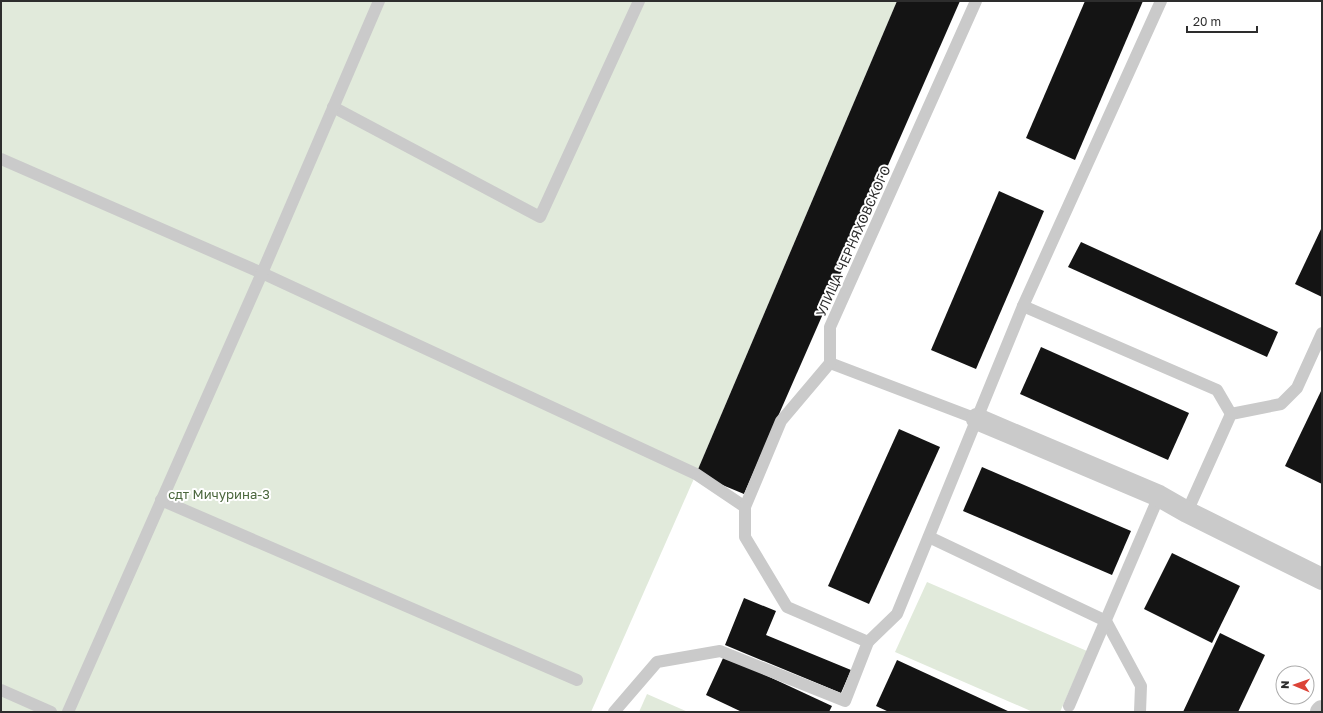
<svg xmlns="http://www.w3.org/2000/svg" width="1323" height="713" viewBox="0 0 1323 713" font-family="'Golos Text',sans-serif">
<rect width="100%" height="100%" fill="#fff"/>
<g fill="#e1eadb">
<polygon points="1,1 897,1 696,474 591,712 1,712"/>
<polygon points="927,582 1087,651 1060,712 1033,712 895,652"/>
<polygon points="647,694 688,712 639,712"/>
</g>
<g fill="#141414">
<polygon points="897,1 960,1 744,494 696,474"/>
<polygon points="1085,1 1143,1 1075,160 1026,138"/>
<polygon points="999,191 1044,211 976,369 931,350"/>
<polygon points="1322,227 1322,297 1295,284"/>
<polygon points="1081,242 1278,332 1267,357 1068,267"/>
<polygon points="1041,347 1189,413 1168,460 1020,394"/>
<polygon points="1322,389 1322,484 1285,466"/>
<polygon points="899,429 940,447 869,604 828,586"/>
<polygon points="982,467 1131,531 1112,575 963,511"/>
<polygon points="1172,553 1240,586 1212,643 1144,609"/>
<polygon points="744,598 776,611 766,635 851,670 841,693 725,645"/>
<polygon points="1220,633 1265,655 1238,712 1183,712"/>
<polygon points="724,656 832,706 829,712 742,712 706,695"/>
<polygon points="897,660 1010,712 889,712 876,706"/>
</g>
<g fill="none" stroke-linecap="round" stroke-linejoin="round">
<g stroke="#cacaca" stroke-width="12">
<polyline points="333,107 540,217 639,1"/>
<polyline points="1,159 262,273 696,474 745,507"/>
<polyline points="1023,306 1217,390 1231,414"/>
<polyline points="830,363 977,419"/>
<polyline points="161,500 577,680"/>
<polyline points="1187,512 1231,414 1281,404 1297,388 1322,333"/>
<polyline points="929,537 1106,621 1141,686 1140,712"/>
<polyline points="868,642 897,614 1023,306 1161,1"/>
<polyline points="1,690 51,712"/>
<polyline points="1069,706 1159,496"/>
<polyline points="68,712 262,273 379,1"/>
<polyline points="614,712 657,662 720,651 845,701 868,642 787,607 745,537 745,507 781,421 830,363 830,327 976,1"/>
</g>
<g stroke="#cacaca" stroke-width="22">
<polyline points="977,419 1159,496 1187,512 1322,579"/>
<polyline points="1321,712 1322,711"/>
</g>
</g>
<g text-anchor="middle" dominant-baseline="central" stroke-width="4" stroke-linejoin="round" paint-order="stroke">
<g font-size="13" fill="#2d2d2d" stroke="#fff">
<text transform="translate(853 241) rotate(-66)">УЛИЦА ЧЕРНЯХОВСКОГО</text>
</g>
<g font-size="13" fill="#4b673d" stroke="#fff">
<text x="219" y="494">сдт Мичурина-3</text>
</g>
</g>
<rect width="1323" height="713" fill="none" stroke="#2d2d2d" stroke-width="4"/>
<g transform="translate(1295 685) rotate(272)"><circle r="19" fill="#ffffff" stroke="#ababab"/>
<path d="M0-3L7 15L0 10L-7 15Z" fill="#dc4337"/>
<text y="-6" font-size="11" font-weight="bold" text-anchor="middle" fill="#2d2d2d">N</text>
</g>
<path d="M1187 26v6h70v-6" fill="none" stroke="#2d2d2d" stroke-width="2"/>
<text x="1193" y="26" font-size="12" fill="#2d2d2d" stroke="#ffffff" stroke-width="3" paint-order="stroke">20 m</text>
</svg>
